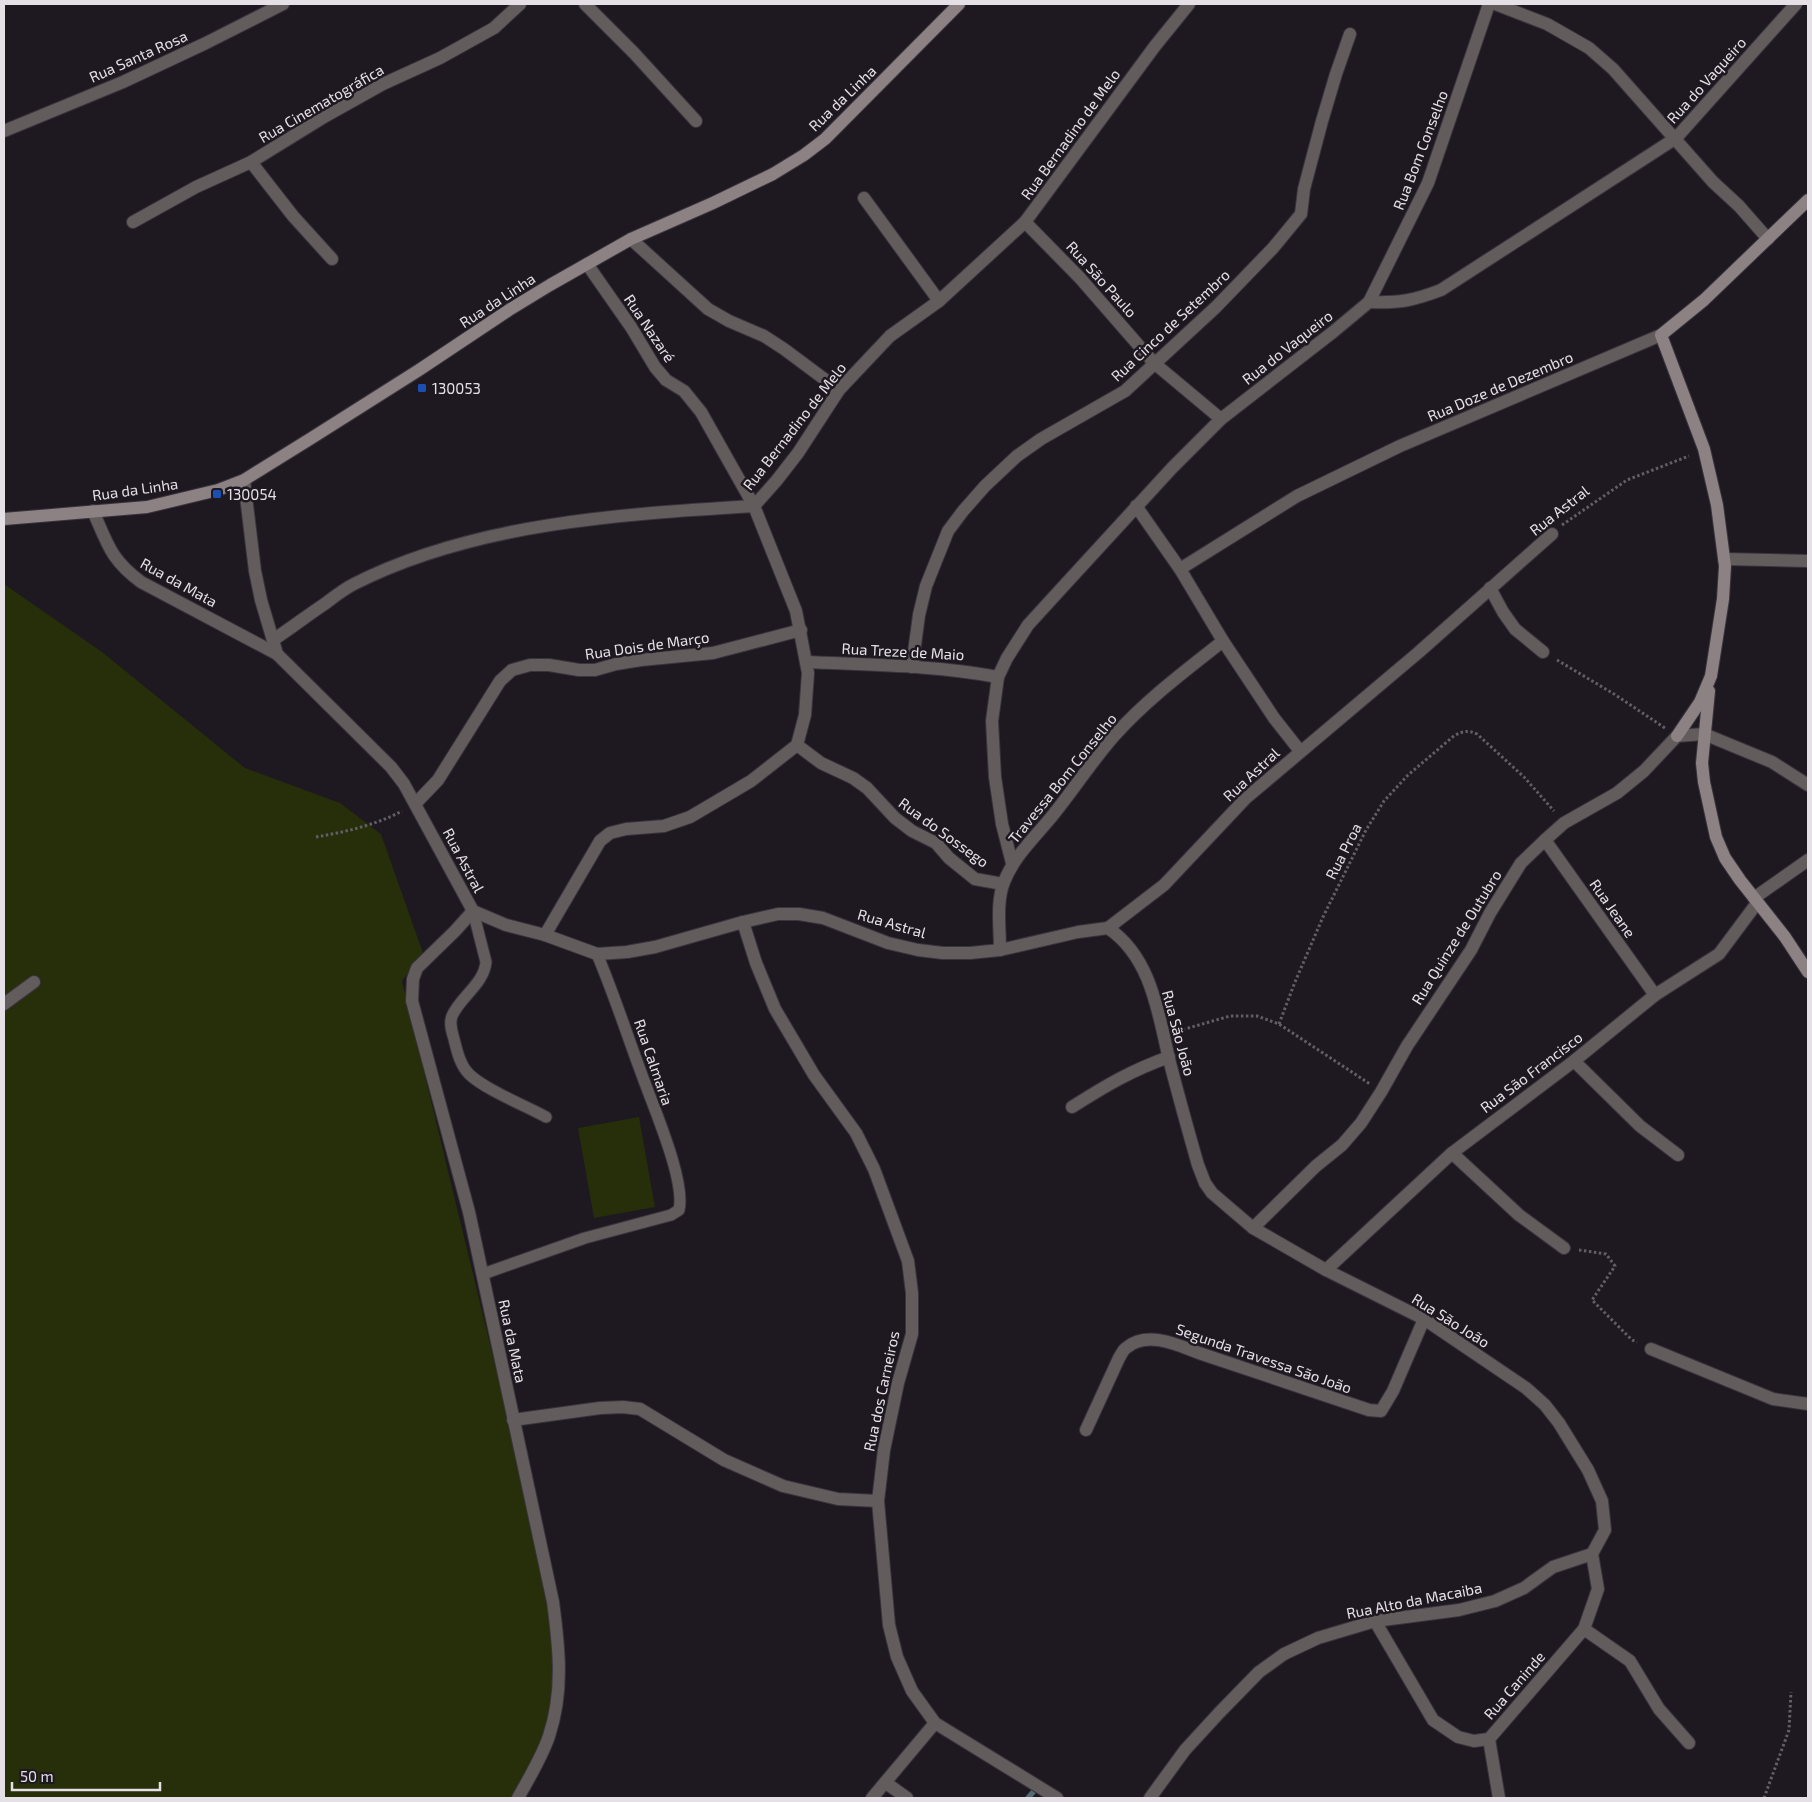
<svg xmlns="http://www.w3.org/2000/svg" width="1812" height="1802" viewBox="0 0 1812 1802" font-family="'Exo 2',sans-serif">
<rect width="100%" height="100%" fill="#1e1821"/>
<g fill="#262e0a">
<polygon points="4,584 102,652 245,768 340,803 381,834 423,953 402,981 552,1600 559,1685 524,1798 4,1798"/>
<polygon points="639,1117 655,1207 594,1218 578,1128"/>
</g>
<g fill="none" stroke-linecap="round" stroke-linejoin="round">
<polyline stroke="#546a73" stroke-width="5.5" points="1028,1798 1034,1791"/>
<defs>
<g id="lane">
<path d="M473 911 486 962C484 984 460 997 452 1016 449 1024 452 1032 454 1039 457 1051 460 1065 469 1074 484 1089 526 1106 546 1117"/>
<path d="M483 1274 585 1238 671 1215 679 1210C686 1181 653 1106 642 1075 627 1035 614 994 597 954"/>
</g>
<g id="street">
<polyline points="585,4 634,53 696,121"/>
<polyline points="1495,4 1547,24 1589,48 1613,69 1713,182 1739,206 1768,239"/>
<polyline points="4,131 123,82 206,43 283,4"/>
<polyline points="251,162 293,216 332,259"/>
<polyline points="864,198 939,301"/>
<polyline points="133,222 196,187 251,162 324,117 383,84 440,58 494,28 520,4"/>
<polyline points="1025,222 1080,278 1154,363 1221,419"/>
<polyline points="631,239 708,309 729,321 764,336 784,349 839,390"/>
<path d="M1369 302C1400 303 1412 301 1441 290L1676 138 1796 4"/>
<polyline points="244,480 255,571 261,600 277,654 391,767 404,784 473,911 506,925 545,935 597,954 627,952 655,947 743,922 778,914 799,914 823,918 888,943 918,950 943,953 970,953 1000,950 1078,932 1108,928 1164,885 1246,798 1419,652 1552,534"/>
<polyline points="754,506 777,480 798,453 839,390 890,336 939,301 1025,222 1155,46 1189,4"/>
<polyline points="1136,506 1180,569 1223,641 1274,718 1300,751"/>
<path d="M93 511C108 545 111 560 141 582L277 654"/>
<polyline points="1724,559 1808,561"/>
<polyline points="1180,569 1297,496 1400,446 1661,335"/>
<polyline points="1490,588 1503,612 1515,629 1543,652"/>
<path d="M273 640C291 628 308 615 326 603 335 596 344 589 354 584 474 523 622 514 754 506"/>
<path d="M806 662C870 665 935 665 998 677"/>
<polyline points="912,667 919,615 926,586 948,531 963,511 985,486 1017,456 1041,439 1125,391 1216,307 1273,248 1301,214 1304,189 1322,121 1336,74 1350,34"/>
<polyline points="797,745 821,763 853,778 867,788 895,818 912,831 936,843 949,858 975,879 1003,884"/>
<polyline points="416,803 438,780 500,681 512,670 530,665 549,665 579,670 595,670 616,664 641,660 713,653 801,630"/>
<polyline points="1545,840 1655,995"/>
<polyline points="1012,863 1002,824 995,777 992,721 998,677 1007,658 1028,625 1060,590 1172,468 1221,419 1333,332 1369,302 1428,183 1489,4"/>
<polyline points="1754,898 1808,860"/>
<path d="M473 911 455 931 417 968 413 979 412 1001 469 1212 553 1602C559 1647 564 1691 549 1736 542 1757 529 1778 518 1798"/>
<polyline points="743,922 756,963 775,1009 814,1075 856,1133 874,1169 908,1261 912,1293 912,1334 898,1383 884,1450 878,1501 889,1625 897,1657 912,1691 935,1723 1057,1798"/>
<path d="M1108 928C1151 957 1158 1012 1169 1059 1178 1094 1188 1130 1198 1165L1205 1183 1212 1193 1253 1228 1326 1270 1424 1319 1526 1388 1545 1405 1559 1423 1588 1470 1602 1501 1605 1530 1592 1554 1598 1589 1584 1629 1489 1739 1499 1798"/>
<polyline points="545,935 600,841 610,833 626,829 664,826 690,817 751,781 797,745 805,715 808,673 796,611 754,506 701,412 684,391 666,380 655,367 631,327 587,264"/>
<path d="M1000 950C1000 928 996 902 1004 882 1014 856 1036 836 1053 815 1074 789 1092 761 1114 736 1146 700 1185 671 1223 641"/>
<polyline points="4,1004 34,982"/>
<polyline points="1574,1061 1640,1126 1678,1155"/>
<path d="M1072 1107C1105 1086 1132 1070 1169 1057"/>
<polyline points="1452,1153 1519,1215 1564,1248"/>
<polyline points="1253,1228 1316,1166 1342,1145 1361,1123 1381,1092 1407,1046 1471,950 1490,913 1521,863 1545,840 1564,823 1617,793 1644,771 1677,736 1704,734 1772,762 1808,785"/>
<polyline points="1326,1270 1452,1153 1574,1061 1655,995 1719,954 1757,903"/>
<polyline points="1651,1349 1773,1399 1808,1404"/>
<polyline points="513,1420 600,1408 623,1407 640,1409 724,1460 783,1486 838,1499 878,1501"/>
<path d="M1086 1430 1119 1358C1121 1355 1123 1350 1126 1348 1147 1330 1178 1345 1199 1353L1369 1410 1381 1411 1393 1391 1424 1319"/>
<polyline points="1375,1621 1433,1720 1458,1737 1474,1741 1489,1739"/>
<polyline points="1584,1629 1630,1661 1659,1709 1689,1743"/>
<polyline points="886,1783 907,1798"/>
<polyline points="872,1798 935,1723"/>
<polyline points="1150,1798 1185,1750 1219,1713 1259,1672 1284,1654 1318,1638 1375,1621 1459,1610 1495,1601 1524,1588 1553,1567 1592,1554"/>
</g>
<g id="secondary">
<polyline points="4,519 147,507 218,490 244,480 310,439 419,370 509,310 550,285 631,239 713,203 773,174 804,155 825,139 959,4"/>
<polyline points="1709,691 1702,763 1704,782 1716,837 1725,858 1740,880 1785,937 1808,972"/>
<polyline points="1677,736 1700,702 1711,676 1723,599 1725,566 1717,505 1704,449 1661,335 1704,300 1808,200"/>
</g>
</defs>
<use href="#lane" stroke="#3a343d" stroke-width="13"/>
<use href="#street" stroke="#3a343d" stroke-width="14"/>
<use href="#secondary" stroke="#3a343d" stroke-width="14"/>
<g stroke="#635e66" stroke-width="3" stroke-dasharray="2.5 2.5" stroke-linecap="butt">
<polyline points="1562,525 1627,480 1689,456"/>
<polyline points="1557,660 1614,694 1665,728"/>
<path d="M316 837C345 832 376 825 402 811"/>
<path d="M1279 1024 1295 982 1323 917 1366 830 1384 801 1408 775 1455 735C1464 731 1468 730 1477 734L1524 777 1554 811"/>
<polyline points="1178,1031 1230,1016 1257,1016 1279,1024 1370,1084"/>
<polyline points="1579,1250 1606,1254 1615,1266 1592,1300 1632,1340 1637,1342"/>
<polyline points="1764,1798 1789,1730 1791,1692"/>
</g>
<use href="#lane" stroke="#635c5d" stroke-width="11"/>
<use href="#street" stroke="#635c5d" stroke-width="12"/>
<use href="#secondary" stroke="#8c8283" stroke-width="12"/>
</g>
<g fill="#1a4fb4" stroke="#1e1821" stroke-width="2">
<rect x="417" y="383" width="10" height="10" rx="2.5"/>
<rect x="212" y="489" width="10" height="10" rx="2.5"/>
</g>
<g text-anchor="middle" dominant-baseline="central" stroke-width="5" stroke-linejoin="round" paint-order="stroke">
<g font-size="15" fill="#e4e0e6" stroke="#1e1821">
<text transform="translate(138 56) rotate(-24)">Rua Santa Rosa</text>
<text transform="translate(1706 80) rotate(-48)">Rua do Vaqueiro</text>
<text transform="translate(842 98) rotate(-44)">Rua da Linha</text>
<text transform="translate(321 103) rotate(-30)">Rua Cinematográfica</text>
<text transform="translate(1070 134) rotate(-54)">Rua Bernadino de Melo</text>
<text transform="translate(1420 150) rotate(-69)">Rua Bom Conselho</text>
<text transform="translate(1102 279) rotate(48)">Rua São Paulo</text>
<text transform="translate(497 300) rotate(-33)">Rua da Linha</text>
<text transform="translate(1170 325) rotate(-43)">Rua Cinco de Setembro</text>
<text transform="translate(650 328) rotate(56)">Rua Nazaré</text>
<text transform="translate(1287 347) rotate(-38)">Rua do Vaqueiro</text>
<text transform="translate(1500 386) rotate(-23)">Rua Doze de Dezembro</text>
<text transform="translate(794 426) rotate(-52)">Rua Bernadino de Melo</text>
<text transform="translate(135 489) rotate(-8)">Rua da Linha</text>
<text transform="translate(1559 510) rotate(-38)">Rua Astral</text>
<text transform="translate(179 582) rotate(29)">Rua da Mata</text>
<text transform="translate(647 645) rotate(-8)">Rua Dois de Março</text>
<text transform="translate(903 651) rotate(3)">Rua Treze de Maio</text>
<text transform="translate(1251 774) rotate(-43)">Rua Astral</text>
<text transform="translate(1062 778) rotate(-51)">Travessa Bom Conselho</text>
<text transform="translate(944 832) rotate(36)">Rua do Sossego</text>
<text transform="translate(1343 851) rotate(-63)">Rua Proa</text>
<text transform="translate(464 860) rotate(62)">Rua Astral</text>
<text transform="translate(1613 908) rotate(55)">Rua Jeane</text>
<text transform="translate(892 923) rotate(16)">Rua Astral</text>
<text transform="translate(1456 937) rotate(-58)">Rua Quinze de Outubro</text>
<text transform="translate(1179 1033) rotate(75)">Rua São João</text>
<text transform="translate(654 1062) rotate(71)">Rua Calmaria</text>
<text transform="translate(1531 1072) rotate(-37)">Rua São Francisco</text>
<text transform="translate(1451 1320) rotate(32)">Rua São João</text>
<text transform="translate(513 1341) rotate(78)">Rua da Mata</text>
<text transform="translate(1264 1358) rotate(19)">Segunda Travessa São João</text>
<text transform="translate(881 1391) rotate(-78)">Rua dos Carneiros</text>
<text transform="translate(1414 1600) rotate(-11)">Rua Alto da Macaiba</text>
<text transform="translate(1514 1685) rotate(-49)">Rua Caninde</text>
</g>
<g font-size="15" fill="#e4e0e6" stroke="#1e1821" text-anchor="start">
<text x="432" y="388">130053</text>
<text x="227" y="494">130054</text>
</g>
</g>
<rect width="1812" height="1802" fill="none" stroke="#e4e0e6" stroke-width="10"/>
<path d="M12 1782v8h148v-8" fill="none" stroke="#e4e0e6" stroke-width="2.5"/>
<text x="20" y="1782" font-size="15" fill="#e4e0e6" stroke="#1e1821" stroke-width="4" paint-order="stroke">50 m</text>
</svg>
